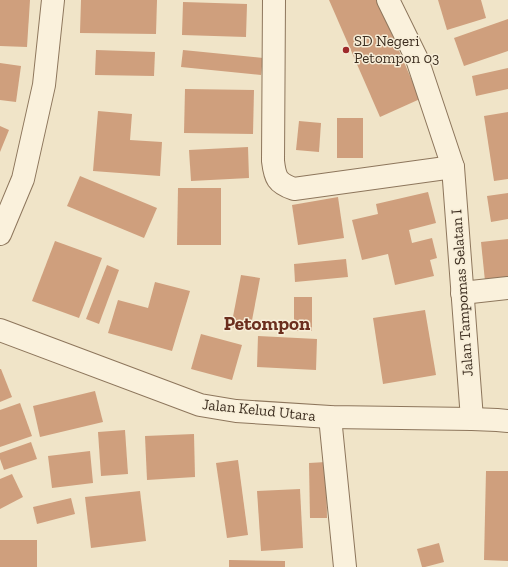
<svg xmlns="http://www.w3.org/2000/svg" width="508" height="567" viewBox="0 0 508 567" font-family="'Zilla Slab',serif">
<rect width="100%" height="100%" fill="#f0e4c8"/>
<g fill="#cf9f7d">
<polygon points="0,0 30,0 27,47 0,46"/>
<polygon points="81,0 157,0 156,34 80,33"/>
<polygon points="329,0 377,0 420,99 380,117"/>
<polygon points="438,0 481,0 486,18 447,30"/>
<polygon points="183,2 247,4 246,37 182,35"/>
<polygon points="508,19 508,51 464,66 454,38"/>
<polygon points="96,50 155,52 154,76 95,75"/>
<polygon points="183,50 263,58 261,75 181,67"/>
<polygon points="0,63 21,66 16,102 0,100"/>
<polygon points="508,68 508,89 476,96 472,76"/>
<polygon points="185,89 254,90 253,134 184,133"/>
<polygon points="98,111 132,114 130,140 162,142 160,176 93,171"/>
<polygon points="508,112 508,179 494,181 484,116"/>
<rect x="337" y="118" width="26" height="40"/>
<polygon points="299,121 321,123 319,152 296,150"/>
<polygon points="0,126 9,130 0,152"/>
<polygon points="248,147 249,178 191,181 189,150"/>
<polygon points="80,176 157,208 144,238 67,206"/>
<polygon points="178,188 221,188 221,245 177,245"/>
<polygon points="428,192 436,223 409,230 412,243 432,238 437,258 430,260 434,276 395,285 388,254 362,260 352,220 378,214 376,204"/>
<polygon points="508,193 508,219 491,222 487,196"/>
<polygon points="338,197 344,238 298,245 292,205"/>
<polygon points="508,239 508,278 485,281 481,242"/>
<polygon points="55,241 102,258 79,318 32,301"/>
<polygon points="346,259 348,277 295,282 294,264"/>
<polygon points="107,265 119,270 99,324 86,319"/>
<polygon points="241,275 260,278 250,331 231,327"/>
<polygon points="155,282 190,291 172,351 108,333 118,300 148,308"/>
<rect x="294" y="297" width="18" height="34"/>
<polygon points="425,310 436,375 383,384 373,318"/>
<polygon points="201,334 242,345 232,380 191,369"/>
<polygon points="258,336 317,339 316,370 257,367"/>
<polygon points="0,369 1,369 12,397 0,402"/>
<polygon points="95,391 103,422 40,437 33,406"/>
<polygon points="20,403 32,436 0,447 0,410"/>
<polygon points="125,430 128,474 101,476 98,432"/>
<polygon points="194,434 195,477 147,480 145,436"/>
<polygon points="31,442 37,459 4,470 0,459 0,453"/>
<polygon points="90,451 93,483 52,488 48,456"/>
<polygon points="238,460 248,535 227,538 216,463"/>
<polygon points="326,462 327,518 310,518 309,463"/>
<polygon points="486,471 508,471 508,561 484,560"/>
<polygon points="12,474 23,497 0,509 0,479"/>
<polygon points="300,489 303,548 261,551 257,491"/>
<polygon points="140,491 146,541 91,548 85,497"/>
<polygon points="71,498 75,514 37,524 33,507"/>
<rect x="0" y="540" width="37" height="27"/>
<polygon points="439,543 444,562 425,567 422,567 417,549"/>
<polygon points="229,560 285,561 285,567 229,567"/>
</g>
<g fill="none" stroke-linecap="round" stroke-linejoin="round">
<defs>
<g id="minor">
<path d="M274 0 273 161C275 178 277 183 294 189L453 167"/>
<polyline points="388,0 417,59 453,167 472,419"/>
<polyline points="0,234 23,179 44,85 53,0"/>
<polyline points="462,293 508,288"/>
<polyline points="0,330 200,405 236,411 330,417 472,419 497,420 508,421"/>
<polyline points="330,417 345,567"/>
</g>
</defs>
<use href="#minor" stroke="#8d765c" stroke-width="24"/>
<use href="#minor" stroke="#faf1dc" stroke-width="22"/>
</g>
<circle fill="#9e2a2b" stroke="#f7eed8" stroke-width="1.5" cx="346" cy="50" r="4"/>
<g text-anchor="middle" dominant-baseline="central" stroke-width="3" stroke-linejoin="round" paint-order="stroke">
<g font-size="15" fill="#3d2e20" stroke="#f7eed8" text-anchor="start">
<text x="354" y="41">SD Negeri<tspan x="354" dy="17">Petompon 03</tspan></text>
</g>
<g font-size="15" fill="#3d2e20" stroke="#f7eed8">
<text transform="translate(462 293) rotate(-94)">Jalan Tampomas Selatan I</text>
<text transform="translate(259 410) rotate(6)">Jalan Kelud Utara</text>
</g>
<g font-size="19" font-weight="bold" fill="#6b2e1e" stroke="#f7eed8">
<text x="267" y="323">Petompon</text>
</g>
</g>
</svg>
